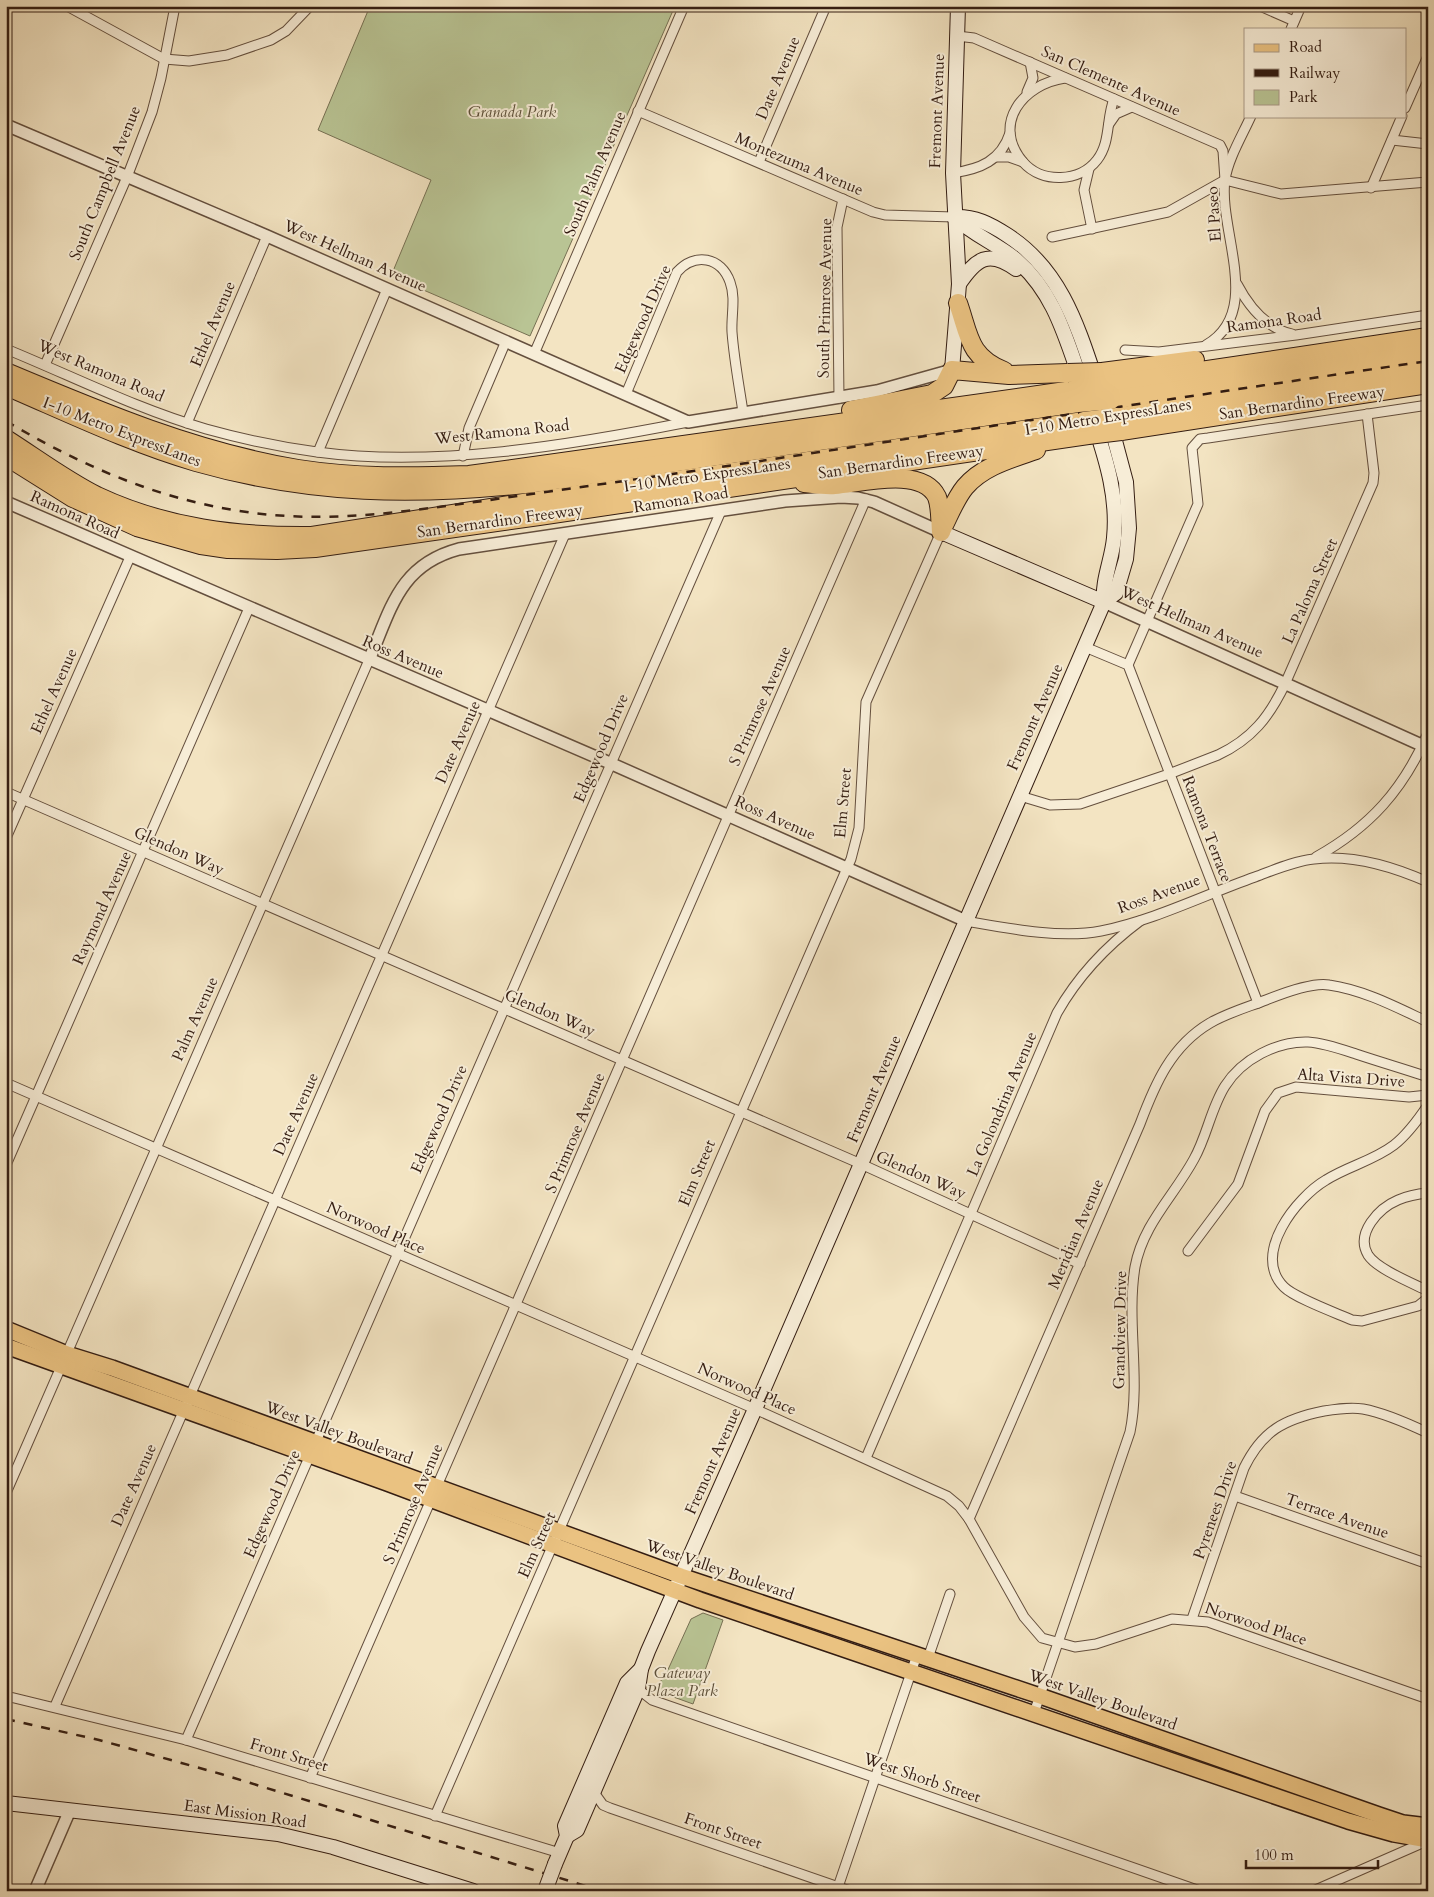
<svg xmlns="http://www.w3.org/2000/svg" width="1434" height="1897" viewBox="0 0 1434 1897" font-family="Cardo,serif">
<rect width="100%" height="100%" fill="#f3e4c2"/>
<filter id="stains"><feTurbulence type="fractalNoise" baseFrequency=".004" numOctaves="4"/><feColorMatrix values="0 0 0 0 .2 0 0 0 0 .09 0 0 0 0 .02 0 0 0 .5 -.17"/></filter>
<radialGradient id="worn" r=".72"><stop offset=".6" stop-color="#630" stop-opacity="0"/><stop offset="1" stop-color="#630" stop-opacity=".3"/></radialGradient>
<g fill="#b9c494" stroke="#767053">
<polygon points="370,6 675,6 530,336 391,276 431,180 318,130"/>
<polygon points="703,1613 723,1620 693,1704 654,1690 666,1674 691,1619"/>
</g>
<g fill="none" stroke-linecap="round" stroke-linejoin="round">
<defs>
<g id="minor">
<polyline points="67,6 164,59 189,61 227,55 271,40 286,31 310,6"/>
<polyline points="1260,6 1294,21"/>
<polyline points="1291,29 1301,6"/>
<polyline points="957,36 974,38 1220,145 1223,151 1225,180"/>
<path d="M1065 78C1023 84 991 124 1023 162 1042 184 1080 182 1097 160 1111 142 1106 119 1114 99"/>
<polyline points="1027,92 1033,78 1030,62"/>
<polyline points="1405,108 1428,56"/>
<polyline points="638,111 873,212 885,215 954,217"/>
<polyline points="1109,124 1116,114 1132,107"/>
<polyline points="1392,140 1428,144"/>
<polyline points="997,157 1009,157 1023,162"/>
<polyline points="759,162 826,6"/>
<polyline points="1089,169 1084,190 1092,229"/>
<path d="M953 173C980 169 1001 161 1010 133"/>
<polyline points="1371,188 1402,116"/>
<polyline points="1052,237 1168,212 1225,180 1281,194 1428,182"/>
<path d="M1237 284C1249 307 1266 328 1292 334"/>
<path d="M1206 345C1264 312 1218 230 1225 180 1228 159 1242 136 1251 116"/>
<path d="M6 349C72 376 137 409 206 429 242 439 280 447 317 452 435 468 571 445 688 422"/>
<polyline points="1125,350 1159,352 1296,335 1428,315"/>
<polyline points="534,354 684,6"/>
<polyline points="45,365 127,177 152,112 161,78 175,6"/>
<path d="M626 394 677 272C695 252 721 257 730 282 736 298 731 316 732 332 734 359 739 385 743 412"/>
<polyline points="839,398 837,227 843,199"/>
<polyline points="187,423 267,236"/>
<polyline points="318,452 387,289"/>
<polyline points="463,456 469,428 506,341"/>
<polyline points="1085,647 1128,665 1258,1003"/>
<polyline points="1128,665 1198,504 1192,448 1200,439 1208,438 1428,405"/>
<polyline points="6,792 861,1164 1080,1264"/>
<path d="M1020 796 1050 805 1080 804 1169 774 1218 755C1252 739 1269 717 1285 684L1373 483 1374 473 1367 414"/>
<polyline points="6,838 130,557"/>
<path d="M1316 857C1370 827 1403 790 1428 733"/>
<path d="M966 921C1006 928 1060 939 1101 931 1155 920 1204 895 1255 877 1274 870 1294 861 1314 859 1353 854 1392 866 1428 882"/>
<polyline points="6,1083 755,1409 947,1496 959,1506 969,1519 1024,1617 1042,1638 1075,1647 1096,1644 1172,1619 1208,1622 1428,1699"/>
<path d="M1428 1105C1418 1120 1408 1134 1394 1145 1373 1161 1348 1166 1326 1180 1297 1197 1251 1254 1284 1287 1295 1298 1336 1313 1352 1320L1362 1321 1418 1306 1428 1298"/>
<polyline points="6,1165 249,608"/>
<path d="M1428 1193C1417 1194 1407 1196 1398 1200 1379 1208 1355 1233 1368 1255 1377 1269 1412 1283 1428 1291"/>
<polyline points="1188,1251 1238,1184 1265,1111 1278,1093 1296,1087 1409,1097 1428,1095"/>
<path d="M866 1458 1057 1013C1078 976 1105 947 1140 921"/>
<polyline points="6,1493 369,660"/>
<polyline points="1235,1496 1428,1564"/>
<path d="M969 1519 1140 1124C1155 1084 1171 1046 1210 1023 1227 1013 1248 1007 1266 1000 1281 994 1313 982 1329 985 1364 990 1396 1007 1428 1022"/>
<path d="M1192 1619 1244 1468C1262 1431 1284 1419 1324 1411 1337 1409 1350 1407 1363 1409 1385 1413 1407 1423 1428 1433"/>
<polyline points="928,1658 950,1594"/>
<polyline points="638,1689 652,1700 1200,1891"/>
<polyline points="6,1696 186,1740 560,1853"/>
<polyline points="55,1706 565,534"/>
<path d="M1034 1713 1130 1432C1141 1378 1126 1322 1135 1267 1143 1224 1174 1196 1194 1159 1207 1136 1211 1108 1225 1086 1242 1059 1277 1041 1308 1042 1324 1043 1341 1049 1356 1054 1380 1062 1404 1069 1428 1077"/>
<polyline points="186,1740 721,511"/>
<polyline points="310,1778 866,499"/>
<polyline points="593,1791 603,1805 610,1808 850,1891"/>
<polyline points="435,1816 851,859 859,828 866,702 941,532"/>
<polyline points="838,1887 917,1655"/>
<polyline points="1313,1891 1427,1841"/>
</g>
<g id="tertiary">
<polyline points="6,125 267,236 688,422 877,391 952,370"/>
<polyline points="6,502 603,760 966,921"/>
<polyline points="1104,602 1428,748"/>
<path d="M369 660C391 609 399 565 459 549L785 501 841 497 858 498 874 502 941 532"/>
<polyline points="35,1891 70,1810"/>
</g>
<g id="secondary">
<path d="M954 217C972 234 995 243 1014 258 1053 290 1065 335 1081 381"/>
<path d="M954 217C975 216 990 224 1007 235 1060 269 1077 324 1096 381"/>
<path d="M959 284C976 259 988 249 1016 269"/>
<polyline points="952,370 959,284 953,173 958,6"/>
<polyline points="941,532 1104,602"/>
<polyline points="1104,602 1116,593 1126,559 1129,528 1126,482 1110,422"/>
<polyline points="6,1803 278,1834 333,1847 473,1891"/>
<path d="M567 1836 577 1830 638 1689 641 1669 648 1651 755 1409 1104 602C1102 580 1112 560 1114 538 1118 499 1107 462 1095 426"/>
<polyline points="555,1864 567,1836 565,1826 627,1683 641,1669"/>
</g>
<g id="primary">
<polyline points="6,1329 67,1354 112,1368 681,1576 1040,1696 1379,1815 1403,1823 1428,1826"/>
<polyline points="6,1346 387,1483 700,1600 1348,1821 1394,1834 1428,1840"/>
</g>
<g id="motorway">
<path d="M958 303C969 334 968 357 1004 371"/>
<path d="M6 372C101 412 196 452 298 469 355 478 412 477 469 475L1073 390"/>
<polyline points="1102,372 1195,360"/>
<polyline points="1106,385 1428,337"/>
<path d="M6 386C69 413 131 443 196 462 312 495 416 496 534 483L1078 403"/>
<polyline points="1111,400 1428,353"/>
<polyline points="851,410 932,394 944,386 952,370 1009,375 1068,373"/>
<polyline points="1117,417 1428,369"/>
<polyline points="1121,431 1428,384"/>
<path d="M6 439C36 458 65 480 97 496 165 528 238 537 312 536L580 494 1084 421"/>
<polyline points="6,456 73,498 137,527 201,545 228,549 277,550 315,548 539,516 1088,435"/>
<path d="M804 483C814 484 825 486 835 485 861 483 922 466 937 497 941 508 940 521 941 532"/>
<path d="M941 531C948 518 955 499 965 487 983 466 1010 459 1036 450"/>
</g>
</defs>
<use href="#minor" stroke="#644f3e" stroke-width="11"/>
<use href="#tertiary" stroke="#644f3e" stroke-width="14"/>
<use href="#secondary" stroke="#341d12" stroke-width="16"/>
<use href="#primary" stroke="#341d12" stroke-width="18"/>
<use href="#motorway" stroke="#341d12" stroke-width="20"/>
<use href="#minor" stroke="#f7edd7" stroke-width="9"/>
<use href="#tertiary" stroke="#f7edd7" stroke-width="11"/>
<use href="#secondary" stroke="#f7edd7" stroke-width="14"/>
<use href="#primary" stroke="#eac281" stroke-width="15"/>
<use href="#motorway" stroke="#eac281" stroke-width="18"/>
<g stroke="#341d12" stroke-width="2.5" stroke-dasharray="9 9" stroke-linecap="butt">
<path d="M6 421C94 473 183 510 287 516 355 520 423 509 490 500 565 489 639 479 714 468 952 432 1190 396 1428 361"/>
<polyline points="6,1719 99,1740 221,1774 602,1891"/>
</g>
<defs>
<polyline id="secondary-bridge" points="545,1891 555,1864"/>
<g id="motorway-bridge">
<polyline points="1068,373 1102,372"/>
<polyline points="1073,390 1106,385"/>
<polyline points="1078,403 1111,400"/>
<polyline points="1084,421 1117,417"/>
<polyline points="1088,435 1121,431"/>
</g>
</defs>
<use href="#secondary-bridge" stroke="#341d12" stroke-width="16" stroke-linecap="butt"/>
<use href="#motorway-bridge" stroke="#341d12" stroke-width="20" stroke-linecap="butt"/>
<use href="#secondary-bridge" stroke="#f7edd7" stroke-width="14"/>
<use href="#motorway-bridge" stroke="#eac281" stroke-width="18"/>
</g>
<g text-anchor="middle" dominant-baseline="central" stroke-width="4" stroke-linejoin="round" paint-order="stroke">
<g font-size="16" fill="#341d12" stroke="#f7edd7">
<text transform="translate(778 78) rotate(-67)">Date Avenue</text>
<text transform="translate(1111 81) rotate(24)">San Clemente Avenue</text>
<text transform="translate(937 111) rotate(-88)">Fremont Avenue</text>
<text transform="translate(799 164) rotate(23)">Montezuma Avenue</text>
<text transform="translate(595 174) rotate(-67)">South Palm Avenue</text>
<text transform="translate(105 183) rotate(-68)">South Campbell Avenue</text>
<text transform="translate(1214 214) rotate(-94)">El Paseo</text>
<text transform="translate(355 256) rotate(24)">West Hellman Avenue</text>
<text transform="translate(825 298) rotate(-89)">South Primrose Avenue</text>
<text transform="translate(643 319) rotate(-66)">Edgewood Drive</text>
<text transform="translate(1274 321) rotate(-8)">Ramona Road</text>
<text transform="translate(213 324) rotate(-67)">Ethel Avenue</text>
<text transform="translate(101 371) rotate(23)">West Ramona Road</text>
<text transform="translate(1302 403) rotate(-8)">San Bernardino Freeway</text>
<text transform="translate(1108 417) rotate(-9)">I-10 Metro ExpressLanes</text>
<text transform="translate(122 432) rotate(21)">I-10 Metro ExpressLanes</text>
<text transform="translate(502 432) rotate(-6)">West Ramona Road</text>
<text transform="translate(901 462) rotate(-8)">San Bernardino Freeway</text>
<text transform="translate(707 475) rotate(-8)">I-10 Metro ExpressLanes</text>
<text transform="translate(681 500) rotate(-9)">Ramona Road</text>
<text transform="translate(75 515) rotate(24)">Ramona Road</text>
<text transform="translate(500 521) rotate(-8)">San Bernardino Freeway</text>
<text transform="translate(1310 591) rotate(-66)">La Paloma Street</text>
<text transform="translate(1192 622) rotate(24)">West Hellman Avenue</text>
<text transform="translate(403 657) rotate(23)">Ross Avenue</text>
<text transform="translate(54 691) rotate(-66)">Ethel Avenue</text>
<text transform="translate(760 706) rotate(-66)">S Primrose Avenue</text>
<text transform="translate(1035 717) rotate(-66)">Fremont Avenue</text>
<text transform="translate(458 742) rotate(-66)">Date Avenue</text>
<text transform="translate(601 748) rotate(-67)">Edgewood Drive</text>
<text transform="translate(843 803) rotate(-85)">Elm Street</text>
<text transform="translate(775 818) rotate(24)">Ross Avenue</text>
<text transform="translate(1207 829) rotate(69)">Ramona Terrace</text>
<text transform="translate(179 851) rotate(24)">Glendon Way</text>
<text transform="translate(1159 894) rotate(-20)">Ross Avenue</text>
<text transform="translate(102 908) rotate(-66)">Raymond Avenue</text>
<text transform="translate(550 1013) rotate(23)">Glendon Way</text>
<text transform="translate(195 1019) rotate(-66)">Palm Avenue</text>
<text transform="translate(1351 1078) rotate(4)">Alta Vista Drive</text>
<text transform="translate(874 1089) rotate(-67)">Fremont Avenue</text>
<text transform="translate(1002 1104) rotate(-67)">La Golondrina Avenue</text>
<text transform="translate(296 1114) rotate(-66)">Date Avenue</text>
<text transform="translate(439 1119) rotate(-66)">Edgewood Drive</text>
<text transform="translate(575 1133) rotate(-67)">S Primrose Avenue</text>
<text transform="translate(697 1173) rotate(-67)">Elm Street</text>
<text transform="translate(921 1175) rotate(24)">Glendon Way</text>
<text transform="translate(376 1228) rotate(24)">Norwood Place</text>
<text transform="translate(1076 1234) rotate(-67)">Meridian Avenue</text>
<text transform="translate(1120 1330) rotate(-89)">Grandview Drive</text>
<text transform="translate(747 1389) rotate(24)">Norwood Place</text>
<text transform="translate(339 1433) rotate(20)">West Valley Boulevard</text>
<text transform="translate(713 1461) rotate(-66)">Fremont Avenue</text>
<text transform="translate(134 1485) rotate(-66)">Date Avenue</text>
<text transform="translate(272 1504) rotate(-66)">Edgewood Drive</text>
<text transform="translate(413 1504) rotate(-67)">S Primrose Avenue</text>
<text transform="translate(1215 1510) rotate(-71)">Pyrenees Drive</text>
<text transform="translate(1337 1516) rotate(19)">Terrace Avenue</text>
<text transform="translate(537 1545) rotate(-66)">Elm Street</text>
<text transform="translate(720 1570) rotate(19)">West Valley Boulevard</text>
<text transform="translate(1256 1624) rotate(18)">Norwood Place</text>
<text transform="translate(1103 1700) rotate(19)">West Valley Boulevard</text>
<text transform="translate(289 1755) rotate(17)">Front Street</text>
<text transform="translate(922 1778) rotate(19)">West Shorb Street</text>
<text transform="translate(245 1814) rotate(8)">East Mission Road</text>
<text transform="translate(723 1831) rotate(19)">Front Street</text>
</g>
<g font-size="16" font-style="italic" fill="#5c4f39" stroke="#f7edd7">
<text x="512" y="112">Granada Park</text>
<text x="682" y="1673">Gateway<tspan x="682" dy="18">Plaza Park</tspan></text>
</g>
</g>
<rect width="1434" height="1897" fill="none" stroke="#f3e4c2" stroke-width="25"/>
<rect x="8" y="8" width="1419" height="1882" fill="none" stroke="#341d12" stroke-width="2.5"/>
<rect x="12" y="12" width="1409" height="1872" fill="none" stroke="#341d12"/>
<rect x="1244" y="28" width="162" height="90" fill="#f7edd7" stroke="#a99a88"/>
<rect x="1254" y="44" width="25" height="8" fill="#eac281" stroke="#a99a88"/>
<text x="1289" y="52" font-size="15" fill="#341d12">Road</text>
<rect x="1254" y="69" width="25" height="8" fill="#341d12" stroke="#a99a88"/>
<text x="1289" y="78" font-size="15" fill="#341d12">Railway</text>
<rect x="1254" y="90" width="25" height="15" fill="#b9c494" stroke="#a99a88"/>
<text x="1289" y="102" font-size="15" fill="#341d12">Park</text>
<path d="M1246 1860v8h132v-8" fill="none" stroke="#341d12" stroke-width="2.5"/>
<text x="1254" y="1860" font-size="15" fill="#341d12" stroke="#f7edd7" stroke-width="4" paint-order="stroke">100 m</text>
<rect width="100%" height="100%" filter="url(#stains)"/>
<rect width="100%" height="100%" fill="url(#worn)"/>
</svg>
